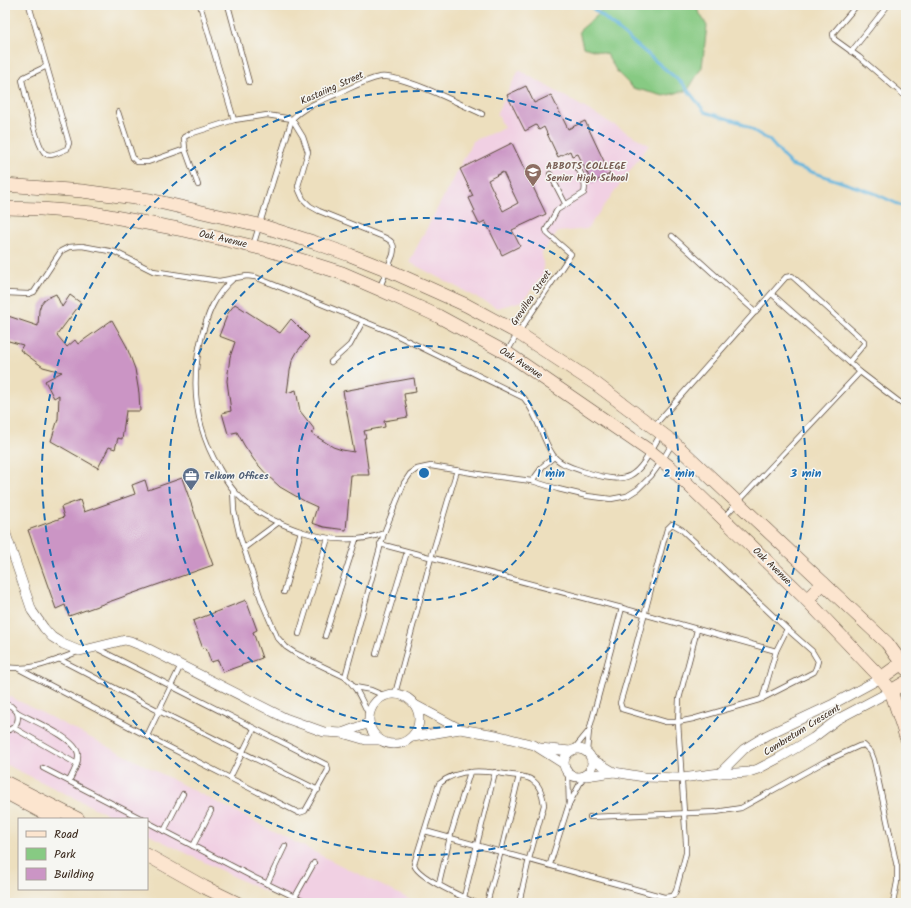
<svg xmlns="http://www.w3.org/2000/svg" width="911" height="908" viewBox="0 0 911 908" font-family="Kalam,sans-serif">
<rect width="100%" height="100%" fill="#f6f6f2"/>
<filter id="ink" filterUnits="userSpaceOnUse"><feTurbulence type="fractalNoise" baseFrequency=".025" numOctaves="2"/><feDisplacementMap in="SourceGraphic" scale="8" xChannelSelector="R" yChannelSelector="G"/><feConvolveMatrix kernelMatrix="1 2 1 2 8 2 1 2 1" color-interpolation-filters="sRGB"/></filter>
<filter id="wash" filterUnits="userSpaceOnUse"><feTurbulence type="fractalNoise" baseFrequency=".012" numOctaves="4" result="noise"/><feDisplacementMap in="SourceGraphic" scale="16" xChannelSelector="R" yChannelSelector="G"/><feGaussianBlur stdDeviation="0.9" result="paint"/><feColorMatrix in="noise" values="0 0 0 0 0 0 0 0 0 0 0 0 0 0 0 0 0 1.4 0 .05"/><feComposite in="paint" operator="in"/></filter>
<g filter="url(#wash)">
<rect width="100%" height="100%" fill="#eddfbe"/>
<g fill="#f1d0e3">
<polygon points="519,70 649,145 587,229 558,232 542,253 544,273 523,301 497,308 409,262 473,141 504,128 497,113"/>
<polygon points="5,694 330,860 417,903 292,903 255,887 147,834 147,819 117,819 5,764"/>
</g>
<polygon fill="#87ca83" stroke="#617a50" points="602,5 695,5 707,26 702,67 688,90 664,96 633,88 617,72 607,54 583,47 579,31 599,14"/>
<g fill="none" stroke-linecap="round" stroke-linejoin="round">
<polyline stroke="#63b5de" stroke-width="3" points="589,5 683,84 705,112 739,122 769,140 791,165 874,193 904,207 906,210"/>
</g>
<g id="blocks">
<g fill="#cb95c5" fill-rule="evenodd">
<polygon points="526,86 534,103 551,95 568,129 585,121 610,174 592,183 578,154 572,156 570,151 558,157 544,127 539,130 536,125 525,131 507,95"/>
<path d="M512 143 546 214 512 230 520 246 502 255 485 221 479 224 473 212 475 211 469 198 473 196 460 169ZM503 172 518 203 503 211 488 180Z"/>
<polygon points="56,294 62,307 70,295 81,303 57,335 67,347 75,340 78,344 112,320 126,345 135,369 139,393 140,411 126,411 122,439 118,438 115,449 109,447 98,468 51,441 58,419 59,395 54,398 45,381 62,372 43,367 20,350 23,345 5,340 5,315 38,326 39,310 41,304 45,299"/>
<polygon points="235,304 280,333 291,319 309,337 297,352 292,361 290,371 287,393 296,390 300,411 315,430 311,433 333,447 342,450 354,452 343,391 414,378 416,392 404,394 408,417 384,421 385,427 364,431 366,438 364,438 369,475 351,475 346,530 324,527 312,523 317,507 306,502 280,487 267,475 254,460 244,445 237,432 228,434 222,413 231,411 227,381 230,357 235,342 219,336 228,313"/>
<polygon points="182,478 213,565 69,616 65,605 56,609 28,530 64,517 61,507 80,500 84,512 135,494 132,485 145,480 148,490"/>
<polygon points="246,600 257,630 253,632 262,658 223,672 218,660 211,662 206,648 203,649 193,621"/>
</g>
</g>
</g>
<g filter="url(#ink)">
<use href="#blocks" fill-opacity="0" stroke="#564536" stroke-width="1"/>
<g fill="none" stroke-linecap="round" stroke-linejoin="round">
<defs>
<g id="lane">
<path d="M29 5 69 143 67 149C61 151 52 157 46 154 37 150 25 91 22 80L24 77 47 66"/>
<polyline points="228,5 249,82"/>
<polyline points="857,5 834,32 833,34 834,39 859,57 906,97"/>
<polyline points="851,52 888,5"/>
<polyline points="118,112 133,158 137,162 148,162 185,149"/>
<path d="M234 120 267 115 292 119 303 137 308 152 298 186 299 190 303 199 310 206 319 211 381 236C391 240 396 243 393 255L380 287"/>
<polyline points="550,174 566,205"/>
<polyline points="198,185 185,149 184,137 190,134 234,120 200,5"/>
<polyline points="672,236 756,312"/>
<path d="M253 246 292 119C305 106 321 101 337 94 351 88 365 80 380 77 401 74 460 104 482 114"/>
<path d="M233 279C214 295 207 316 201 339 190 385 195 427 219 468 225 479 231 489 240 497 256 514 282 525 303 532 328 540 359 543 384 533"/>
<path d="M5 293 29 294 34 292 61 251 69 247 82 246 115 252 153 271 219 281 247 276 255 277 390 332 524 398C538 415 541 437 553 455 559 464 572 467 582 471 632 487 636 478 660 435"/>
<polyline points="772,294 860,372"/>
<path d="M507 352 518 333 571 254 548 234 546 230 557 210 584 193C587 182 581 173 575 164"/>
<polyline points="331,362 350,345 363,321"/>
<polyline points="654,426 786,277 792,276 864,341 864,344 849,362"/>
<polyline points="532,481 543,466 554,457"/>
<path d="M233 490 234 511 240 537 262 602 277 637 286 647 295 653 345 677C358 688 361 700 369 715"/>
<polyline points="724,517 860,372 906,407"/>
<path d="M672 524 681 529 787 629 812 651 818 661 816 668 814 672 759 700 693 719 678 722H666L622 709 620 703C637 646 651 587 667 529Z"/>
<polyline points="380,544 622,608 776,651"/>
<polyline points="244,548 279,522"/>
<polyline points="284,592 301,531"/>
<polyline points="299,634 328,538"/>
<polyline points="325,636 356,539"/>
<polyline points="376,654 407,552"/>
<polyline points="59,659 159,711 318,790"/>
<path d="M5 667C35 671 51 662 78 652"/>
<polyline points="19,669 147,736 299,813 305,811 328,770 327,765 96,648"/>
<polyline points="345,677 384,533 404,483 410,474 417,469 431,466 484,475 532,481 558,489 587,496 611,499 627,496 638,489 651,476 662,461 672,444"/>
<polyline points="355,687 371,690 385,696"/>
<polyline points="395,694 431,558 457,470"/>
<polyline points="762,699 776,651 787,629"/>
<path d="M5 704 11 706 17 712C31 720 76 738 78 754 79 764 73 773 69 781"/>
<polyline points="14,728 77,764"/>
<path d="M5 731C15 729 20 722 17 712"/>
<polyline points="147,736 181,665"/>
<polyline points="574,749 588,732"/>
<polyline points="587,751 589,731 622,608"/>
<polyline points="43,768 142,819"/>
<polyline points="568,773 569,804"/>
<polyline points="230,778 254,729"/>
<polyline points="590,817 716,812 741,808 824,762 859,746 864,745 871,752 874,760 897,867 897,882 893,903"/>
<polyline points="147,822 255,878 307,903"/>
<polyline points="164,831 183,794"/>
<polyline points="425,831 664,897 673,896 676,891 686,853 686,843 678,722 679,699 697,630"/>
<polyline points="193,846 211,811"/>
<polyline points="550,864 569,804 584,776"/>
<polyline points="267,884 285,846"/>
<polyline points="439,884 450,837 470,772"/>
<polyline points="295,897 314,863"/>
<polyline points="464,897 495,772"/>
<path d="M476 903C463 897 416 877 414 864L439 784C458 767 488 771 511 775 518 776 526 776 532 780 540 785 543 796 544 805L529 859 519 903"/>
<polyline points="487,903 501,851 519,776"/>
</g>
<g id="street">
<polyline points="5,531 32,611 44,628 52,637 63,644 80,651 125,640 130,641 145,647 285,718 324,732 342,733 366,740 380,740"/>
<circle cx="394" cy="719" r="25"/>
<polyline points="415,705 460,729"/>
<polyline points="342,733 369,723"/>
<polyline points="413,737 460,729 496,735 534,745 564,764"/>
<polyline points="540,748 570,751"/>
<circle cx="578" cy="763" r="14"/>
<polyline points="592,759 614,772 644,777 682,778 720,773 736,773 749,772 758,769 779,758 813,738 838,719 891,691"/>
<polyline points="720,773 744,749 767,735 833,704 881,678"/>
<polyline points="586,776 614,772"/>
</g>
<g id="secondary">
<polyline points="5,185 82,191 150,200 259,225 316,243 350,255 388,270 466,305 518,333 596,384 673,442 887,643 906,669"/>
<polyline points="5,208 41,209 93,213 184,230 272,251 342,273 379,289 438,316 510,355 651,452 671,468 805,598 881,678 891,691 906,737"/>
<polyline points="807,600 823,583"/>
<polyline points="881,678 906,660"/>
<polyline points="891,691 906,682"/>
<polyline points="5,782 78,819"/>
<polyline points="5,792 55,819"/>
<polyline points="147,855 204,887 237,903"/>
</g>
</defs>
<use href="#lane" stroke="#564536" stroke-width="6"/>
<use href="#street" stroke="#564536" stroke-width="10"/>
<use href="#secondary" stroke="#564536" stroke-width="14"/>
<use href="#lane" stroke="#fff" stroke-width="4.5"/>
<use href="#street" stroke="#fff" stroke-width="9"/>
<use href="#secondary" stroke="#fce5cf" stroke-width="13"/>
</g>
</g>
<g fill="none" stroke="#1f6fb2" stroke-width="2" stroke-dasharray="7 5">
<circle cx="424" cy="473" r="127"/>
<circle cx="424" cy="473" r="255"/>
<circle cx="424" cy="473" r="382"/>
</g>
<defs>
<symbol id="school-pin" viewBox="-11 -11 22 30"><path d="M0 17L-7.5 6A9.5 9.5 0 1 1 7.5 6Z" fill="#8d6e63" stroke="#f6f6f2"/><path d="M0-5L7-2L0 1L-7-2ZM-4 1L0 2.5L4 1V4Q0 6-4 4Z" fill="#fff"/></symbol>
<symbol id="office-pin" viewBox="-11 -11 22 30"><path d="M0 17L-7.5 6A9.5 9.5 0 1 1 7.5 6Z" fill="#5c6f8a" stroke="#f6f6f2"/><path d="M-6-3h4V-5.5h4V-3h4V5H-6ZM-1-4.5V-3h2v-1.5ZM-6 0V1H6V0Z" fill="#fff"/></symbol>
</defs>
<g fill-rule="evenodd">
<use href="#school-pin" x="523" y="162" width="20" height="27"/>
<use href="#office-pin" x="181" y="466" width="20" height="27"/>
</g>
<g text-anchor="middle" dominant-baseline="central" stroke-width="3" stroke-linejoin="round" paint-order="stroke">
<g font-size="10" fill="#3b2a1e" stroke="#f6f6f2">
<text transform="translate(332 88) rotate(-24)">Kastaiing Street</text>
<text transform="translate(223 239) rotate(13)">Oak Avenue</text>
<text transform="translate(531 298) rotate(-56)">Grevillea Street</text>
<text transform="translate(521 363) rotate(33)">Oak Avenue</text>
<text transform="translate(772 566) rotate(44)">Oak Avenue</text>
<text transform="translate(802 730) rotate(-32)">Combretum Crescent</text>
</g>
<g font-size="10" font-weight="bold" fill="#785e54" stroke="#f6f6f2" text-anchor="start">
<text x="546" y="166">ABBOTS COLLEGE<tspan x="546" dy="12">Senior High School</tspan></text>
</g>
<g font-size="10" font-weight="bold" fill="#4e5e75" stroke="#f6f6f2" text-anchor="start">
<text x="204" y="476">Telkom Offices</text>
</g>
</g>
<circle cx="424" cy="473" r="6" fill="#1f6fb2" stroke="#f6f6f2" stroke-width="2"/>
<g font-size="12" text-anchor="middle" font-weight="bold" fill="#1f6fb2" stroke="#f6f6f2" stroke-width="3" stroke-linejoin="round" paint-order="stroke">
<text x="551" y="477">1 min</text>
<text x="679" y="477">2 min</text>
<text x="806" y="477">3 min</text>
</g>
<rect width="911" height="908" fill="none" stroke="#f6f6f2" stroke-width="20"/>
<rect x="18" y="818" width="130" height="72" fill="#f6f6f2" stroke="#aba49d"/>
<rect x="26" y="831" width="20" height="6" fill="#fce5cf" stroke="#aba49d"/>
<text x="54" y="838" font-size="12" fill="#3b2a1e">Road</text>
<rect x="26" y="848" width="20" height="12" fill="#87ca83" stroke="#aba49d"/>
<text x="54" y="858" font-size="12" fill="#3b2a1e">Park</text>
<rect x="26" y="868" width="20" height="12" fill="#cb95c5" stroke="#aba49d"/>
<text x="54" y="878" font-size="12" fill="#3b2a1e">Building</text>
</svg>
